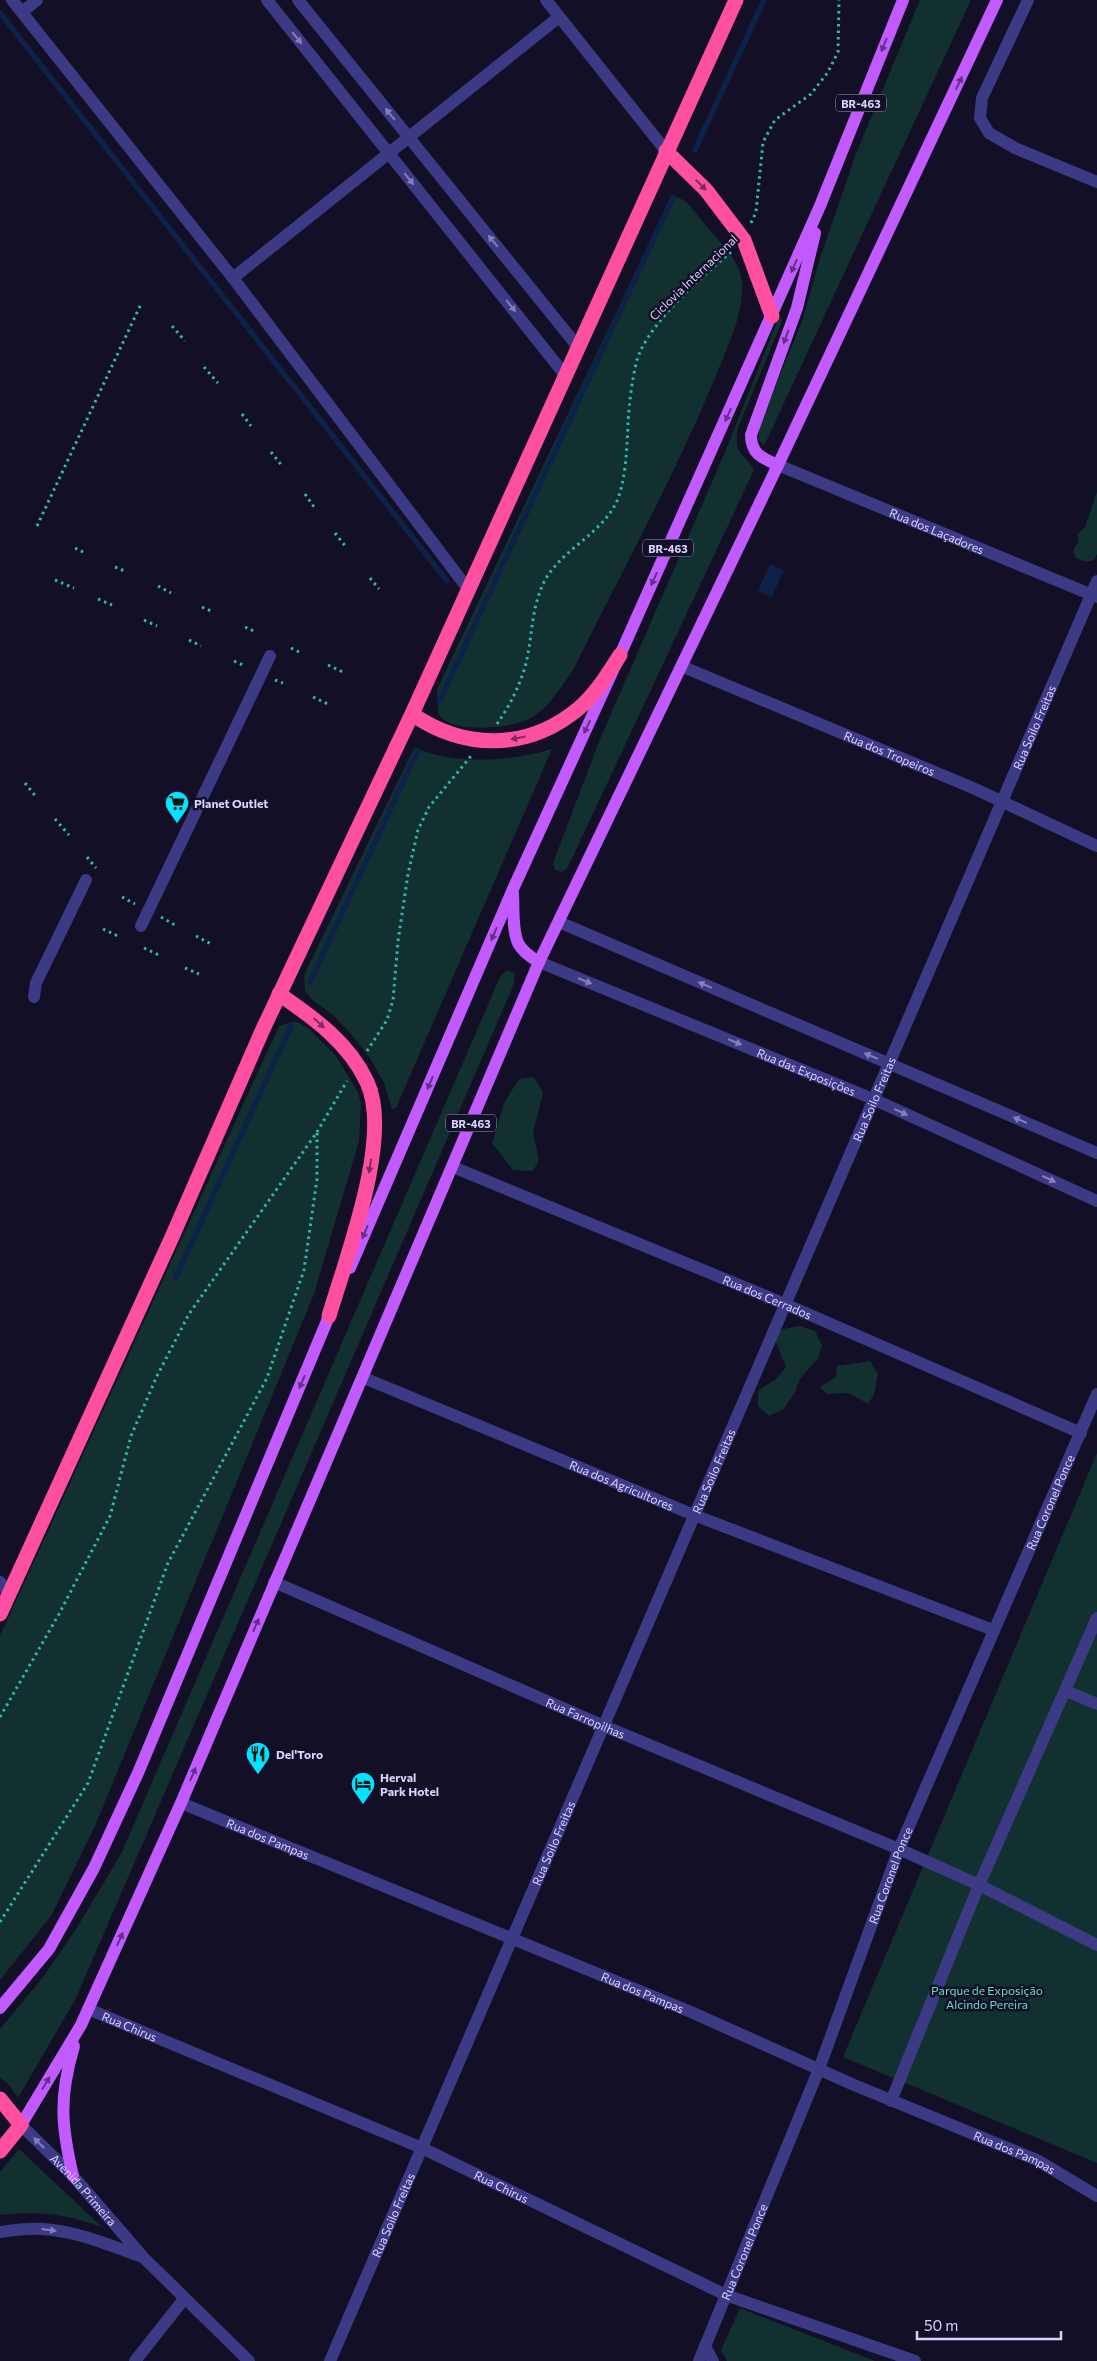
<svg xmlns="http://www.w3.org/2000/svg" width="1097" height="2361" viewBox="0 0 1097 2361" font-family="Commissioner,sans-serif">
<rect width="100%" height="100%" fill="#130f26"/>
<g fill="#12302f">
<polygon points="920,0 971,0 764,446 759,440 759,427 802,321 820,258 857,151"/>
<path d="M671 197C686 195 698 217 707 227 720 242 742 263 742 284 743 317 727 348 715 378 674 477 621 573 573 670 561 687 549 708 529 719 511 728 448 735 438 713L437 689Z"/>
<path d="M781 318 782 321 738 428C733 457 743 450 754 470L567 869 562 872 555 870 553 863 600 739 725 452 778 319Z"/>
<polygon points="1097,492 1097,554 1093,561 1083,561 1076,558 1073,551 1078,542 1078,534 1085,527"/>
<path d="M414 748C458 765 507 762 552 749L396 1108 392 1109 384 1083 370 1058 351 1034 334 1016 310 998 305 990 304 975Z"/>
<polygon points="506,970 515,973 514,984 76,1998 18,2098 8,2084 0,2078 0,2029 44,1976 76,1929 121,1854 500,977"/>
<polygon points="295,1021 308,1028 336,1056 358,1092 361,1104 359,1141 314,1294 95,1826 51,1916 0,1980 0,1636 279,1026"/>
<polygon points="534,1077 543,1093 533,1133 539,1160 533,1171 513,1170 492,1143 504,1103 519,1079"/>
<polygon points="800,1326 815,1331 822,1345 818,1358 800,1379 795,1392 784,1409 769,1416 758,1406 758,1391 776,1379 786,1367 775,1340 778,1330"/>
<polygon points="870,1361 878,1374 874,1395 869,1402 870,1405 848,1393 827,1394 820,1387 836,1377 837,1366"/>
<polygon points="1097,1453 1097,2163 843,2057"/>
<path d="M19 2149 102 2227C61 2213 43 2211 0 2215V2172Z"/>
<polygon points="740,2308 875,2361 727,2361 721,2350"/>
</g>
<polygon fill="#0c2248" points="770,564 784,570 772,597 758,591"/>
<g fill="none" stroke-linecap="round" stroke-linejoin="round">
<g stroke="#0c2248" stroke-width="5.5">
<polyline points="0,13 447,581"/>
<polyline points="695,150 764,0"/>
<polyline points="440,700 673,197"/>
<polyline points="310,982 418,750"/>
<polyline points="176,1277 291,1026"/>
</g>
<g stroke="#2fb8b0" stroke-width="3" stroke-dasharray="2.5 4" stroke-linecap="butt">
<polyline points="751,223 756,212 763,142 775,120 811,94 828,72 838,52 839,0"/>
<polyline points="172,326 185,341"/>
<polyline points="204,367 218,383"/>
<polyline points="242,414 251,426"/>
<polyline points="271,452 283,467"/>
<polyline points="305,494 314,507"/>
<polyline points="37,526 141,304"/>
<polyline points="335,533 346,547"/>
<polyline points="75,548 85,553"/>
<polyline points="115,567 127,572"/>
<polyline points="370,578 379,589"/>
<polyline points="55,580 74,588"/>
<polyline points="158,586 171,593"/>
<polyline points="98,599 112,605"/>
<polyline points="202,607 213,612"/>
<polyline points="144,620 157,626"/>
<polyline points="245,627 256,632"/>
<polyline points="189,640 201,646"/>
<polyline points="291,648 299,652"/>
<polyline points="234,661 245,666"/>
<polyline points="328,665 343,672"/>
<polyline points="275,680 283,683"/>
<polyline points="313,697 328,704"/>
<path d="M497 724C509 707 519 687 525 667 533 638 530 611 544 582 560 551 598 536 615 505 626 485 627 445 628 423 629 405 633 367 640 352 656 317 701 277 731 252"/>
<polyline points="25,783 37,798"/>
<polyline points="55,819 69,835"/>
<polyline points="87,857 96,868"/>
<polyline points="122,897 135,904"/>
<polyline points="161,917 175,925"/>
<polyline points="103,929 118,936"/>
<polyline points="196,936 211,944"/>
<polyline points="144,948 161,956"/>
<polyline points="185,968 199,974"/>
<polyline points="367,1051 387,1020 393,1000 398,941 408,874 418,830 429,807 471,756"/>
<polyline points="0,1717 59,1614 110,1516 131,1436 157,1376 189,1314 317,1132 347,1081"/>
<polyline points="0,1922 88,1783 168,1563 267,1378 304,1270 317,1179 317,1133"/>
</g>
<g stroke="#3d3a85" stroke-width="12">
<polyline points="12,0 233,278 468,589"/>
<polyline points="267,0 565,375"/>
<polyline points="298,0 578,347"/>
<polyline points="546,0 666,151"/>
<polyline points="1028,0 982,98 980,118 989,133 1015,148 1097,182"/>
<polyline points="22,12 37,0"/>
<polyline points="233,278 559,17"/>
<path id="s1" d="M778 465 1097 597"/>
<path id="s2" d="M681 666 973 788 1097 846"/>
<polyline points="559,922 1097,1153"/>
<polyline points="141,926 270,656"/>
<path id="s3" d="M539 962 873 1099 1097 1201"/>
<polyline points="34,997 36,983 86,880"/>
<path id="s4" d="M453 1167 785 1304 1081 1433"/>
<path id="s5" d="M364 1378 694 1515 993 1630"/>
<polyline points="0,1582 9,1593"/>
<path id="s6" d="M274 1582 604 1726 899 1849 979 1885 1097 1945"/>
<polyline points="1066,1691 1097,1704"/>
<path id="s7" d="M181 1803 691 2012 854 2085 1037 2160 1097 2196"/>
<path id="s8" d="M88 2009 422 2148 726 2295 915 2361"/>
<polyline points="891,2101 979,1885 1097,1618"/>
<path id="s9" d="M21 2125 73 2176 143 2257 249 2361"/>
<path d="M0 2232C14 2230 29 2228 43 2229 76 2231 109 2245 140 2256"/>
<polyline points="705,2346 713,2361"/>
<polyline points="135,2361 184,2299"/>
<path id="s10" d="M330 2361 1097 581"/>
<path id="s11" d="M699 2361 819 2069 899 1849 1097 1394"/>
</g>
<g stroke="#c25bff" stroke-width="12">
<path d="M778 465C762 458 751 454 751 435L797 308 815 233"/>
<path d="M513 894C514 909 512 929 518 943 522 951 532 958 539 962"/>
<polyline points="350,1268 513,889 620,655 820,206 903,0"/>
<polyline points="0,2008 49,1949 94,1868 138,1773 332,1309"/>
<polyline points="21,2125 81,2025 181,1803 539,962 778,465 997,0"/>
<path d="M73 2176C61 2125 59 2097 74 2046"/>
</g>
<g stroke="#ff4fa3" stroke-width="15">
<polyline points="666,151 706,190 744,240 772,316"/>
<path d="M412 714C464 750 527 751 578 709 595 695 608 674 620 655"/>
<path d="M279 994C314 1018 349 1043 367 1082 393 1137 346 1258 329 1316"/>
<polyline points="0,1614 172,1237 263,1029 412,714 736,0"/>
<polyline points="0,2099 21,2125 0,2151"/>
</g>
</g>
<defs><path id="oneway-solid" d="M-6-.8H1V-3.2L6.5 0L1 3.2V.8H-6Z" transform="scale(1.25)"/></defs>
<g fill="#837fbc">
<use href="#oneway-solid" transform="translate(297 38) rotate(51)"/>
<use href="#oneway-solid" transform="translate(390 114) rotate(-129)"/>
<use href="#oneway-solid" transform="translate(409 179) rotate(51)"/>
<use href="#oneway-solid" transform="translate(493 241) rotate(-129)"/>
<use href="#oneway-solid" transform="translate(511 306) rotate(51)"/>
<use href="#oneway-solid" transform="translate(585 981) rotate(22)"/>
<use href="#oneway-solid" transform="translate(705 985) rotate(-157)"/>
<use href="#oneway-solid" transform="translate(735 1042) rotate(22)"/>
<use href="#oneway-solid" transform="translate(871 1056) rotate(-157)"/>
<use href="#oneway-solid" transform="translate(901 1112) rotate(25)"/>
<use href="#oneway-solid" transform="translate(1020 1120) rotate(-157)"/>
<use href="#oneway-solid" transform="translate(1049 1179) rotate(25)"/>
<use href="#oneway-solid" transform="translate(39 2143) rotate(-135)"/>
<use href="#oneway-solid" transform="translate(49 2230) rotate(7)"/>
</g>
<g fill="#623188">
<use href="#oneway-solid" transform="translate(884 45) rotate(112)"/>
<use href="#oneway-solid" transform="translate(959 83) rotate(-65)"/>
<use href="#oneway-solid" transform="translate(794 266) rotate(114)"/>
<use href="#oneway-solid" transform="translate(786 337) rotate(110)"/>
<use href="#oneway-solid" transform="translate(728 415) rotate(114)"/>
<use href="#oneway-solid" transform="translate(654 579) rotate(114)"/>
<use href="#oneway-solid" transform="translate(587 727) rotate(115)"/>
<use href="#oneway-solid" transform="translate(494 934) rotate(113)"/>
<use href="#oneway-solid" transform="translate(430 1083) rotate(113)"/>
<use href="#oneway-solid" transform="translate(365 1232) rotate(113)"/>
<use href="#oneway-solid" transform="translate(302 1382) rotate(113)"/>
<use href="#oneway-solid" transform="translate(256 1625) rotate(-67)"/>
<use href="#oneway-solid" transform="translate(193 1774) rotate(-67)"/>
<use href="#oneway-solid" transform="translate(120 1939) rotate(-66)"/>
<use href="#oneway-solid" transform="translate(46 2083) rotate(-59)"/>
</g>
<g fill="#7d2c5e">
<use href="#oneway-solid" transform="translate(701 185) rotate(45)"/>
<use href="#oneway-solid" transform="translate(518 738) rotate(169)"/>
<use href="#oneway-solid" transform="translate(319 1023) rotate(42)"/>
<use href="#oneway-solid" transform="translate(370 1166) rotate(99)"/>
</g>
<defs>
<symbol id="supermarket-pin" viewBox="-11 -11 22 30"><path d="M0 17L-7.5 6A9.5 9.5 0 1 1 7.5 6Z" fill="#00e5ff" stroke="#130f26"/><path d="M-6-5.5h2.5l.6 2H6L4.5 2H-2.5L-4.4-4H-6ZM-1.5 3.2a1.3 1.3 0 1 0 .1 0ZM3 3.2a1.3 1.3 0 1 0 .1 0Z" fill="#111"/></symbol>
<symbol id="restaurant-pin" viewBox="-11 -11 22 30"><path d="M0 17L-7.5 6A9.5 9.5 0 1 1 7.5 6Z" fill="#00e5ff" stroke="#130f26"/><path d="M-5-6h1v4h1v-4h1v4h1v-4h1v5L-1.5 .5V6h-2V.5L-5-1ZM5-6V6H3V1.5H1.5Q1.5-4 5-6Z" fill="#111"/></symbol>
<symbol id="hotel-pin" viewBox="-11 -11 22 30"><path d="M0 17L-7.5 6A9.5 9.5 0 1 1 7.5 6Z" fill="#00e5ff" stroke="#130f26"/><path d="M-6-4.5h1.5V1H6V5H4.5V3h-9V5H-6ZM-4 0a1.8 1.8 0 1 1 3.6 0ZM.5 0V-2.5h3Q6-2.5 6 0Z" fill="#111"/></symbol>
</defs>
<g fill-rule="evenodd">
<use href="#supermarket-pin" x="163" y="789" width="28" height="38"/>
<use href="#restaurant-pin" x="244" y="1740" width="28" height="38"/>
<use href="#hotel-pin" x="349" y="1770" width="28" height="38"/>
</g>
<g text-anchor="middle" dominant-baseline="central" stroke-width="5" stroke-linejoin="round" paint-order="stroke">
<g fill="#130f26" stroke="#9e99be" stroke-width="1">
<rect x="836" y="94.5" width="50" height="17" rx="4"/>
<rect x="643" y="539.5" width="50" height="17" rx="4"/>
<rect x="446" y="1114.5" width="50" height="17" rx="4"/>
</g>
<g font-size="11" font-weight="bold" fill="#d9d4ff">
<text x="861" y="103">BR-463</text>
<text x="668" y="548">BR-463</text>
<text x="471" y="1123">BR-463</text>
</g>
<g font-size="12" fill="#d9d4ff" stroke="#130f26">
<text transform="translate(693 277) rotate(-44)">Ciclovia Internacional</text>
<text stroke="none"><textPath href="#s1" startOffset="172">Rua dos Laçadores</textPath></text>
<text stroke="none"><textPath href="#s10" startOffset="1779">Rua Soilo Freitas</textPath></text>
<text stroke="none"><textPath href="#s2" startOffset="226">Rua dos Tropeiros</textPath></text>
<text stroke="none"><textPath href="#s3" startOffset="289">Rua das Exposições</textPath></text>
<text stroke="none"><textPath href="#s10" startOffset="1374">Rua Soilo Freitas</textPath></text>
<text stroke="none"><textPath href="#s4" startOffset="340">Rua dos Cerrados</textPath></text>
<text stroke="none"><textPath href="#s10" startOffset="969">Rua Soilo Freitas</textPath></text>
<text stroke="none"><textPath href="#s5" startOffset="279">Rua dos Agricultores</textPath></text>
<text stroke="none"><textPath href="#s11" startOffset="928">Rua Coronel Ponce</textPath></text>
<text stroke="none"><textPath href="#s6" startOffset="340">Rua Farropilhas</textPath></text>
<text stroke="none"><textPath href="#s7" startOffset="94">Rua dos Pampas</textPath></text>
<text stroke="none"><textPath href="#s10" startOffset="564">Rua Soilo Freitas</textPath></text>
<text stroke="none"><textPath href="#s11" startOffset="522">Rua Coronel Ponce</textPath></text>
<text stroke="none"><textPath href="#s7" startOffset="499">Rua dos Pampas</textPath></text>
<text stroke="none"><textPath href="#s8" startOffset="45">Rua Chirus</textPath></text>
<text stroke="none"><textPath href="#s7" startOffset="904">Rua dos Pampas</textPath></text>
<text stroke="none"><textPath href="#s8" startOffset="450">Rua Chirus</textPath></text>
<text stroke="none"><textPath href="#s9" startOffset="90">Avenida Primeira</textPath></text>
<text stroke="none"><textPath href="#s10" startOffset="159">Rua Soilo Freitas</textPath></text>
<text stroke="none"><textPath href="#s11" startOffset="118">Rua Coronel Ponce</textPath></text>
</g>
<g font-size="12" font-weight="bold" fill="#d9d4ff" stroke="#130f26" text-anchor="start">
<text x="194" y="803">Planet Outlet</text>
<text x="276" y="1754">Del'Toro</text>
<text x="380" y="1777">Herval<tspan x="380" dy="14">Park Hotel</tspan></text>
</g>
<g font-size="12" fill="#5fe0c0" stroke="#130f26">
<text x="987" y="1990">Parque de Exposição<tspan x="987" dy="14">Alcindo Pereira</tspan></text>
</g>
</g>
<path d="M917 2331v8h144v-8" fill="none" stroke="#d9d4ff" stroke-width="2.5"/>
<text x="924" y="2331" font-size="15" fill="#d9d4ff" stroke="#130f26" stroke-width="4" paint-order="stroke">50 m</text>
</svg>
